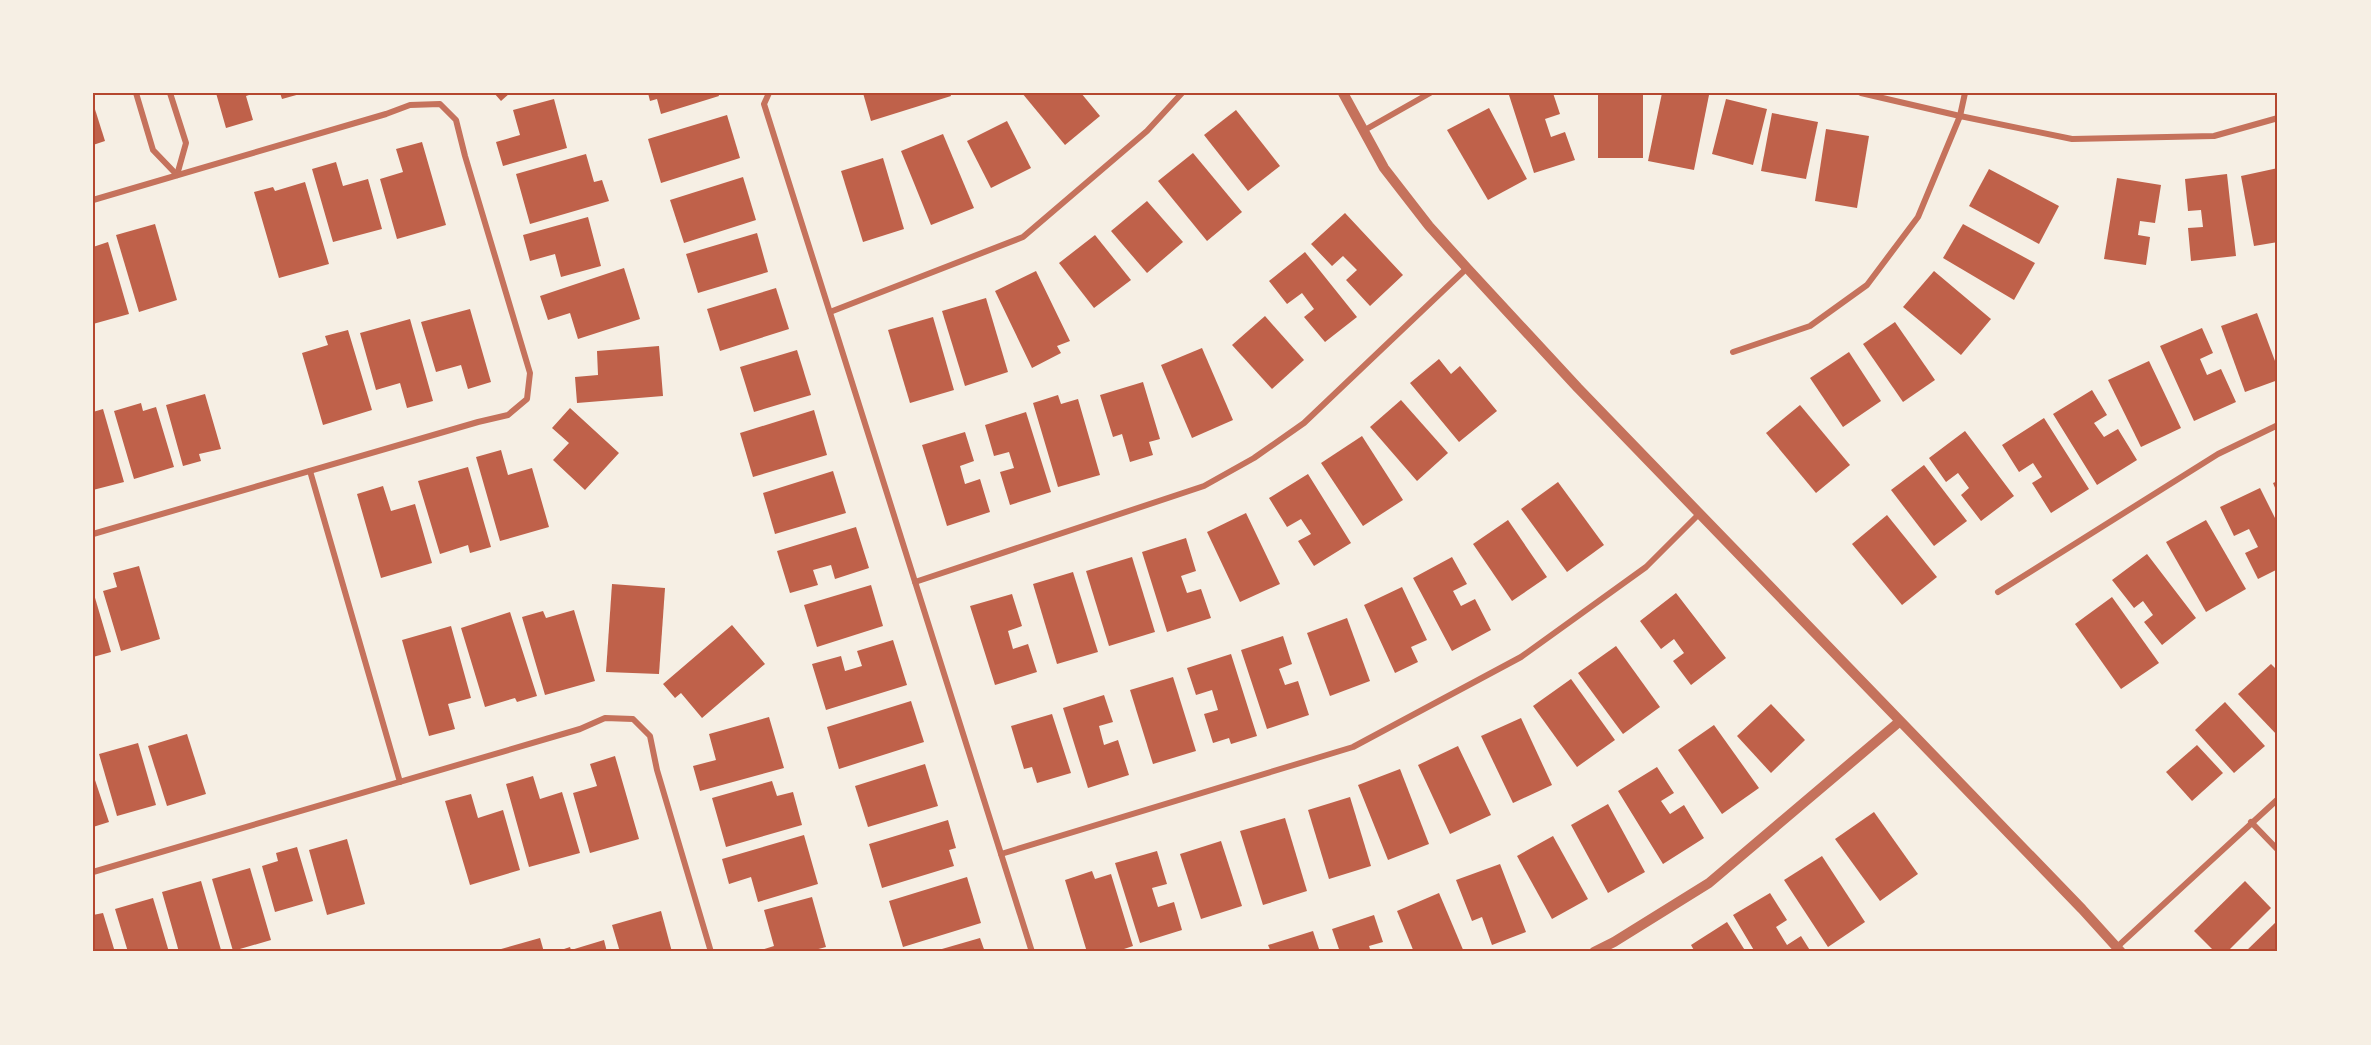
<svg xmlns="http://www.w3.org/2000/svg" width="2371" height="1045" viewBox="0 0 2371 1045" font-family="'PT Sans Narrow',sans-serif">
<rect width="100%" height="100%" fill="#f6efe4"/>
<g fill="#bf614a">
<polygon points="216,93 255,93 246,96 253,120 226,128"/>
<polygon points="280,93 300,93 300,94 282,99"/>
<polygon points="494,93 510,93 501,101"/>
<polygon points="648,93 718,93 719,96 661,114 657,99 650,101"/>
<polygon points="863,93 950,93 951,96 871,121"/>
<polygon points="1022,93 1081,93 1100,116 1065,145"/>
<polygon points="1514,93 1553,93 1560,114 1545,119 1551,137 1565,132 1575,160 1534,173 1509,95"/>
<rect x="1598" y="93" width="45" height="65"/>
<polygon points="1662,93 1709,95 1694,170 1648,161"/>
<polygon points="554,99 567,148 503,166 496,142 520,135 513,110"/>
<polygon points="1726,99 1767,109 1753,165 1712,154"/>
<polygon points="93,103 105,141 93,145"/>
<polygon points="1489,108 1527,179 1488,200 1447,130"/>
<polygon points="1236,110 1280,166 1248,191 1204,135"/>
<polygon points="1772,113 1818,122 1806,179 1761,171"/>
<polygon points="727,115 740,158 661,183 648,139"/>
<polygon points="1007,121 1031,168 991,188 967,141"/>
<polygon points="1826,129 1869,136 1857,208 1815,201"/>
<polygon points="943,134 974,208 931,225 901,151"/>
<polygon points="422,142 446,225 397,239 380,179 403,172 396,149"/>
<polygon points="1193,153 1242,212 1207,241 1158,181"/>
<polygon points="586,154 594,182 602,180 609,201 530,224 516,174"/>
<polygon points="883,158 904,229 863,242 841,171"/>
<polygon points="336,162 343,186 368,179 382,229 333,242 312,169"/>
<polygon points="2278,168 2278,242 2254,246 2241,176"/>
<polygon points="1989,169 2059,206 2039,244 1969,206"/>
<polygon points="2227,174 2236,256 2191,261 2188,228 2203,227 2201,210 2188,211 2185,179"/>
<polygon points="743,177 756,220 684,243 670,200"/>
<polygon points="2117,178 2161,185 2155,223 2140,221 2138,235 2150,237 2146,265 2104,259"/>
<polygon points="305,182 329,264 279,278 254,192 273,187 275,191"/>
<polygon points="1147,201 1183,242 1147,273 1111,231"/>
<polygon points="1345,213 1403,275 1370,306 1346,280 1357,270 1343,256 1332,266 1311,244"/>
<polygon points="588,217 601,266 561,277 555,254 530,261 523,235"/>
<polygon points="155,224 177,300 139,312 116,235"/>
<polygon points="1963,224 2035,263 2014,300 1943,258"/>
<polygon points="757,233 768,272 698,293 686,254"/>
<polygon points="1095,235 1131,280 1094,308 1059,263"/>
<polygon points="108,242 129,314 93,324 93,247"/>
<polygon points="1305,252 1357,317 1325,342 1304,317 1314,309 1302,293 1287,304 1269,281"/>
<polygon points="624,268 640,319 578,339 570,313 548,320 540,296"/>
<polygon points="1036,271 1070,341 1057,346 1061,353 1032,368 995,291"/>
<polygon points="1934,271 1991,319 1961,355 1903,307"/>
<polygon points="776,288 789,329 720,351 707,309"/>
<polygon points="986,298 1008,372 965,386 942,311"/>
<polygon points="470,309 491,382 468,389 461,365 436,372 421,322"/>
<polygon points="2257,313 2278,369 2278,380 2245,392 2221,326"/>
<polygon points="1265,316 1304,360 1272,389 1232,345"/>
<polygon points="933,317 954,390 910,403 888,330"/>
<polygon points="410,319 433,401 407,408 400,383 376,390 360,333"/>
<polygon points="1895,322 1935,380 1903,402 1863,344"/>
<polygon points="2202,328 2213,353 2200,359 2207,375 2221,369 2236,402 2194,421 2160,346"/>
<polygon points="348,330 372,410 323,425 302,353 328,345 325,336"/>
<polygon points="659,346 663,396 577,403 575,377 598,375 597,351"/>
<polygon points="1202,348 1233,420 1192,438 1161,365"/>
<polygon points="797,350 811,395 754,412 740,367"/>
<polygon points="1849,352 1881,401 1843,427 1810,378"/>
<polygon points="1439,359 1451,374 1460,366 1497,411 1459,442 1410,383"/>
<polygon points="2149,361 2181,428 2141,447 2108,380"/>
<polygon points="1143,382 1160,439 1149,442 1153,455 1130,462 1122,434 1113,437 1100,395"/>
<polygon points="2092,390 2107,415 2094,423 2104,437 2118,429 2137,460 2097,485 2053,414"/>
<polygon points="205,394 221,449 199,454 201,461 183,466 166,405"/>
<polygon points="1058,395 1061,404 1078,399 1100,475 1058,487 1033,403"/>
<polygon points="1401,400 1448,453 1417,481 1370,427"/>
<polygon points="141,403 143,411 156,407 174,467 134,479 114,411"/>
<polygon points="1800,405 1850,465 1816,493 1766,433"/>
<polygon points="570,408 619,453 585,490 553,460 569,443 552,428"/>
<polygon points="103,409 124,482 93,490 93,412"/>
<polygon points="814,410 827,455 753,477 740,433"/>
<polygon points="1026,412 1051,492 1010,505 1000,472 1014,468 1009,452 994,456 985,425"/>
<polygon points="2044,418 2089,489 2051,513 2032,483 2042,477 2033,463 2019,472 2002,445"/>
<polygon points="1965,431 2014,496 1981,521 1961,495 1969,488 1958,473 1946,482 1929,458"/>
<polygon points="965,432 974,461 960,466 965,484 980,479 990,512 947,526 922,445"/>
<polygon points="1362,436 1403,500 1363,526 1321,463"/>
<polygon points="501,450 508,475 532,468 549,527 500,541 476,457"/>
<polygon points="1924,465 1967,521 1934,546 1891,490"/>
<polygon points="468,467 491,547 470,553 468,545 440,554 418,481"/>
<polygon points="833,471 846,513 775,534 763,493"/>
<polygon points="1308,474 1351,543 1314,566 1298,541 1311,534 1301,519 1287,527 1269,498"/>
<polygon points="2278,481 2278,495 2273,483"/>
<polygon points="1558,482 1604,545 1567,572 1521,509"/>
<polygon points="383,486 391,511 415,504 432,563 381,578 357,494"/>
<polygon points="2260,488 2278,524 2278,569 2258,579 2245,553 2258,547 2249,529 2234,536 2220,507"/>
<polygon points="1246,513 1280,584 1240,602 1207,532"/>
<polygon points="1887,515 1937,577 1902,605 1852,544"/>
<polygon points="1508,520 1547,577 1512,601 1473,544"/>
<polygon points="2206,520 2246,589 2206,612 2166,542"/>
<polygon points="856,527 869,568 835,579 831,565 813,570 818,585 790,593 777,551"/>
<polygon points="1186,538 1196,571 1181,576 1187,593 1201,589 1211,618 1167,632 1142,552"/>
<polygon points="2147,554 2196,618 2162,645 2144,622 2153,615 2143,601 2134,608 2112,580"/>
<polygon points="1132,557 1155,632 1109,646 1086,571"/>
<polygon points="1452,557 1467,584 1453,591 1461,606 1475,599 1491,630 1452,651 1413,578"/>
<polygon points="139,566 160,639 121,651 103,591 117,587 113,573"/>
<polygon points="1073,572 1098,652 1057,664 1033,584"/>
<polygon points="612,584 665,588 659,674 606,672"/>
<polygon points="871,585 883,626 817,647 804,605"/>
<polygon points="1402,587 1427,640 1411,647 1418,662 1395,673 1364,605"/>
<polygon points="93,591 111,652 93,657"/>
<polygon points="1676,593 1726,658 1691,685 1673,661 1684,653 1674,639 1661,649 1640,621"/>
<polygon points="1012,594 1022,626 1008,631 1013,649 1028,644 1037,672 995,685 970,606"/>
<polygon points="2112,597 2159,663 2121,689 2075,624"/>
<polygon points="574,610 595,681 545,695 522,617 543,611 546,618"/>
<polygon points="510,612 537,696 517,702 515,698 485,707 461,628"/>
<polygon points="1347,618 1370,681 1330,696 1307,633"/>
<polygon points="732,625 765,664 702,718 681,693 675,698 663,684"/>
<polygon points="451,626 471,698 448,704 455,729 429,736 402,640"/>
<polygon points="1283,636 1292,664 1279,669 1285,685 1298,681 1309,715 1267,729 1241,650"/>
<polygon points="893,640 907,685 826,710 812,664 841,656 845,671 862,666 857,651"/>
<polygon points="1616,646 1660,707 1623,734 1578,673"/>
<polygon points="1231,654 1257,736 1231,744 1229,738 1213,743 1204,714 1218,710 1212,690 1196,695 1187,668"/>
<polygon points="2271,664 2278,671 2278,736 2238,694"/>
<polygon points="1173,677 1196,751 1153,764 1130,690"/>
<polygon points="1571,679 1615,740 1577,767 1533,706"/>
<polygon points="1104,695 1113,722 1099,726 1104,745 1118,740 1129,775 1088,788 1063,708"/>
<polygon points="911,701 924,742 839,769 827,727"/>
<polygon points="2225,702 2265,746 2234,773 2195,730"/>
<polygon points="1771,704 1805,740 1771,773 1737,736"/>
<polygon points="1052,714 1071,773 1037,783 1032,767 1024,769 1011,726"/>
<polygon points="769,717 784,768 700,791 693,766 716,760 709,734"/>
<polygon points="1521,718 1552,785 1513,803 1481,736"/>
<polygon points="1714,725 1759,788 1722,814 1678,750"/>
<polygon points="187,734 206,794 167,806 148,746"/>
<polygon points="138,743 156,805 117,816 99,754"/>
<polygon points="2197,745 2223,773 2192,801 2166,772"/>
<polygon points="1458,746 1491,815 1450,834 1418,765"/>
<polygon points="615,756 639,839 590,853 573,793 597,786 590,764"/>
<polygon points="925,764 938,806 868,827 855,786"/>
<polygon points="1657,767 1674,793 1661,801 1670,814 1684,805 1704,838 1663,864 1618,791"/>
<polygon points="1400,769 1429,844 1388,860 1358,785"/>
<polygon points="93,774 109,822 93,827"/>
<polygon points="533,776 540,799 562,792 580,853 529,867 506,784"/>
<polygon points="772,781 777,796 793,792 802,825 726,847 712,798"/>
<polygon points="471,794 478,818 503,810 520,870 470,885 445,801"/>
<polygon points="1350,797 1371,866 1329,879 1308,810"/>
<polygon points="1608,804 1645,872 1608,893 1571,825"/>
<polygon points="1874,812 1918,874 1880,901 1835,839"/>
<polygon points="1285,818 1307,891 1263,905 1240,831"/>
<polygon points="948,820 956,848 949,850 954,866 882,888 869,844"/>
<polygon points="804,835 818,884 758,902 751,877 729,884 722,859"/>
<polygon points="1553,836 1588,899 1552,919 1517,856"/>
<polygon points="347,839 365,904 327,915 309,850"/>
<polygon points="1221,841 1242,906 1201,919 1180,854"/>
<polygon points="297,847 313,901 275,912 262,866 278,861 276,853"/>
<polygon points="1157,851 1167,884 1152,888 1158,907 1174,902 1182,930 1140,943 1115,863"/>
<polygon points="1822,856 1865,922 1828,947 1784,880"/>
<polygon points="1500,864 1526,932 1492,945 1482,917 1472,921 1456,880"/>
<polygon points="250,868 271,940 233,951 212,879"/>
<polygon points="1092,871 1095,879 1111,874 1133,946 1115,952 1087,952 1065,880"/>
<polygon points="967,877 981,923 903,947 889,901"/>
<polygon points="201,881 221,950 198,952 197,949 179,952 162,892"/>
<polygon points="2245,881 2271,908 2227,952 2215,952 2194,931"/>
<polygon points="1439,893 1464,952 1414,952 1397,911"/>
<polygon points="1770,893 1787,920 1776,927 1787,945 1801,936 1811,952 1755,952 1733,915"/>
<polygon points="812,897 826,947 807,952 755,952 774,946 764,910"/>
<polygon points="153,898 169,952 128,952 115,909"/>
<polygon points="661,911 672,952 620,952 612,925"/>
<polygon points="103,913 115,952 93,952 93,915"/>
<polygon points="1374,915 1383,942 1369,946 1371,952 1340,952 1332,929"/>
<polygon points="2278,920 2278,952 2245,952"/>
<polygon points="1727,922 1746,952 1695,952 1691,945"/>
<polygon points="1313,931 1320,952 1271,952 1268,945"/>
<polygon points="540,938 544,952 494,952 494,951"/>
<polygon points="980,938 985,952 935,952 935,951"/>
<polygon points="604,940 607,952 555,952 570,947 571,950"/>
</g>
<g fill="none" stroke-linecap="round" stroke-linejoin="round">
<g stroke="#c5725c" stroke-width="6">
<polyline points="136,93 153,150 177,175"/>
<polyline points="170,93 186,143 177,175"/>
<polyline points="769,93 764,104 1032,952"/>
<polyline points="1861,93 1960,116 2072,139 2214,136 2278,118"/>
<polyline points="1363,131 1430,93"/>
<polyline points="93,200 386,114 410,105 440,104 456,120 465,156 530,373 527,399 508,415 478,422 93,534"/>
<polyline points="830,312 1023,237 1147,131 1182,93"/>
<polyline points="1733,352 1810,326 1867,285 1918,217 1960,116 1965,93"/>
<polyline points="310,471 400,782"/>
<polyline points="915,582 1204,486 1254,458 1304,423 1467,268"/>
<polyline points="1998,592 2218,454 2278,425"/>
<polyline points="2251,822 2278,850"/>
<polyline points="1001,854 1353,747 1521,657 1646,567 1699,514"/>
<polyline points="93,872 580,729 605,718 633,719 650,736 657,770 711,952"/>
<polyline points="2116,948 2278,799"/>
</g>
<g stroke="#c5725c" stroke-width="10">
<polyline points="1343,93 1384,168 1429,226 1467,268 1578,388 2082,909 2121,952"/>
<polyline points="1594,952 1614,942 1709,883 1899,722"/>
</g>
</g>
<rect width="2371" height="1045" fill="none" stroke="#f6efe4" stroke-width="189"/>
<rect x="94" y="94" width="2182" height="856" fill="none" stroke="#b5482f" stroke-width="2"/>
</svg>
